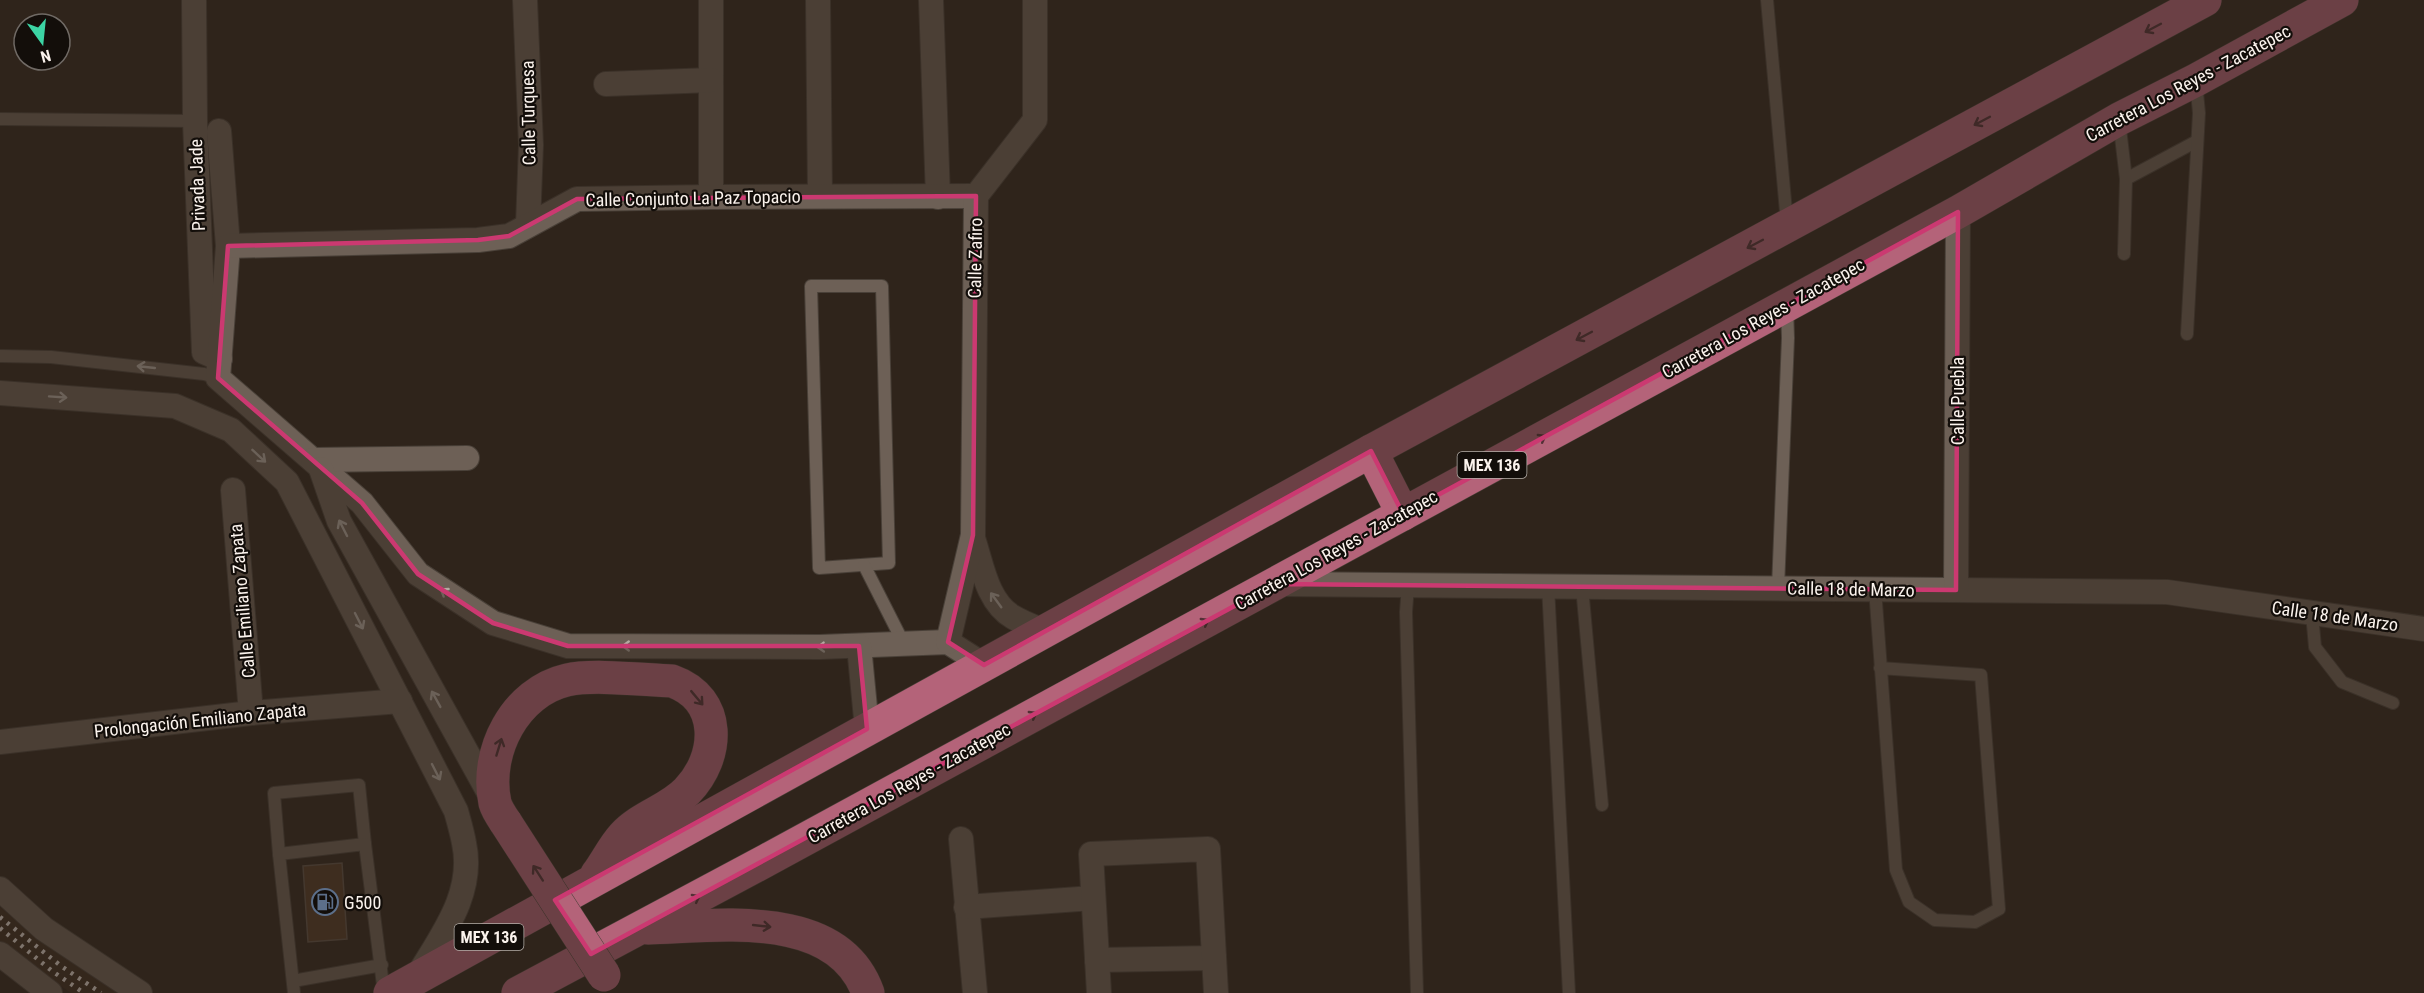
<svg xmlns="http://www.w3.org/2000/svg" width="2424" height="993" viewBox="0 0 2424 993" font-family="'Roboto Condensed',sans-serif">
<rect width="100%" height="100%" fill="#2f241b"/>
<polygon fill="#3b2a1d" points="0,907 41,941 119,993 71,993 46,976 0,941"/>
<polygon fill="#513824" stroke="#5d5046" stroke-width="1.5" points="342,863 347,939 308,942 303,866"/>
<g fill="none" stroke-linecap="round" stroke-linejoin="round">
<defs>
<g id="service">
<polyline points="1767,0 1787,223"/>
<polyline points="0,119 195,121"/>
<polyline points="2119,120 2126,179 2124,254"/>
<polyline points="2126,179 2197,141"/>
<polygon points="811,286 882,286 889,563 819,568"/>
<polyline points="2187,334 2199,113 2196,82"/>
<polyline points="0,356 51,357 204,374 218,378"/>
<polyline points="864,565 904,644"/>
<polyline points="1408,585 1406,612 1417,993"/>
<polyline points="1548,586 1569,993"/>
<polyline points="1582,587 1602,805"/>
<polyline points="1778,588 1788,338 1787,307"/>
<polyline points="1875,589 1896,870 1909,902 1935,920 1975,922 1999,909 1981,675 1880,668"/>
<polyline points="2312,614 2315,647 2342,682 2393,703"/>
<polyline points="279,854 274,793 359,785 365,844"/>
<polyline points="293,981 382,965"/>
<polyline points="294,993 279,854 365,844 384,993"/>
</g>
<g id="minor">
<polyline points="194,0 195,121 204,352 220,359"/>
<polyline points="525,0 531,145 528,225"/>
<polyline points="711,0 711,197"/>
<polyline points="818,0 820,196"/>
<polyline points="931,0 938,197"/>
<polyline points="606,84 711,80"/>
<polyline points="219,131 228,246 218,378 362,503 418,574 493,623 568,646 820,647 948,642 984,665"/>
<polyline points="228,246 478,240 509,236 577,199 711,197 976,196"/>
<path d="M0 393 175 406 231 430 287 482 456 811C459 822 462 832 464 843 475 894 441 936 417 977"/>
<polyline points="313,460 467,458"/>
<polyline points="321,469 339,521 493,800"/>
<polyline points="233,490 251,713"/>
<path d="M973 538C982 565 987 602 1013 617 1023 623 1034 627 1044 631"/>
<polyline points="1277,584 2167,592 2424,629"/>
<polyline points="1956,590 1958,212"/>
<polyline points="948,642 973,535 976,196 1035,120 1035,0"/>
<polyline points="859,646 867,729"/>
<polyline points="0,742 251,713 400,701"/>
<polyline points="961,839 975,993"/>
<polyline points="0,889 44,929 140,993"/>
<polyline points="966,907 1093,898"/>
<polyline points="0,954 50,993"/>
<polyline points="1097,960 1214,958"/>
<polyline points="1099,993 1091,854 1208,849 1216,993"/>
</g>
<g id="primary">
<polyline points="1371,451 1403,514"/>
<path d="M506 823C502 817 497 810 495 803 484 752 515 692 567 680 593 674 644 680 672 681 723 699 720 757 687 791 669 810 641 816 623 836 613 847 606 862 597 874"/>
<path d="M648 928C720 926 838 908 868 993"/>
<polyline points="390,993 1371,451 2205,0"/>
<polyline points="518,993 767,860 1958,212 2119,119 2196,80 2342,0"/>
</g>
</defs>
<use href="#service" stroke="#494038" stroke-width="14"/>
<use href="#minor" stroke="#494038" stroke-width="26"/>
<use href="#primary" stroke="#494038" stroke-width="34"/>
<use href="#service" stroke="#6d6056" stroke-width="12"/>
<use href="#minor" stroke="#6d6056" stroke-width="24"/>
<use href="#primary" stroke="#b46379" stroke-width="33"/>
<g stroke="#dcd3cd" stroke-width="4.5" stroke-dasharray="3 6" stroke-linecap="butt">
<polyline points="0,917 61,966 101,993"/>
<polyline points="0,928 52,971 84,993"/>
</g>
<defs>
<polyline id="primary-bridge" points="506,823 604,975"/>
</defs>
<use href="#primary-bridge" stroke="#494038" stroke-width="34" stroke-linecap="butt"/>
<use href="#primary-bridge" stroke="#b46379" stroke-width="33"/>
</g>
<defs><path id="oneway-shaft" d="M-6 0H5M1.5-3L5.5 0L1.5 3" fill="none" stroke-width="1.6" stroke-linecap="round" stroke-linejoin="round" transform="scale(1.5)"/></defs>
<g stroke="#533036">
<use href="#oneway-shaft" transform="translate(2153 28) rotate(152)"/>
<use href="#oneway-shaft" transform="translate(1982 121) rotate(152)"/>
<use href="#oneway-shaft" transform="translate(1755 244) rotate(152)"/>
<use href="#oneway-shaft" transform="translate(1584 336) rotate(152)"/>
<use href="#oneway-shaft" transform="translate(1538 440) rotate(-29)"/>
<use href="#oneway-shaft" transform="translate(1201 624) rotate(-29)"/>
<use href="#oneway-shaft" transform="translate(697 698) rotate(50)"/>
<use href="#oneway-shaft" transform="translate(1029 717) rotate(-29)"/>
<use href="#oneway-shaft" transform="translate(499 747) rotate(-73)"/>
<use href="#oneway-shaft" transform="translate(538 873) rotate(-123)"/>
<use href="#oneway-shaft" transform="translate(692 900) rotate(-28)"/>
<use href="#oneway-shaft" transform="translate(762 926) rotate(6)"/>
</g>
<g stroke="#b4aaa2">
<use href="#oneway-shaft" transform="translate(146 367) rotate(-174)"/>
<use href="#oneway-shaft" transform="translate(58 397) rotate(4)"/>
<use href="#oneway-shaft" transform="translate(259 456) rotate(43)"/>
<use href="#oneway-shaft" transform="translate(343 528) rotate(-117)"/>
<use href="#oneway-shaft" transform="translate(448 594) rotate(-147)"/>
<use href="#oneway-shaft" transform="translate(996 600) rotate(-126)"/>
<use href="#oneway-shaft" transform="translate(359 621) rotate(63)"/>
<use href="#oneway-shaft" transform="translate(631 646) rotate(-180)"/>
<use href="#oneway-shaft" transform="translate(826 647) rotate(178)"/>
<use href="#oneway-shaft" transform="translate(436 699) rotate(-119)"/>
<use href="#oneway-shaft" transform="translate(436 772) rotate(63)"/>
</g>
<path d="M0 0H2424V993H0ZM976 196 973 535 948 642 984 665 1371 451 1403 514 1958 212 1956 590 1275 584 591 954 555 900 867 729 859 646H568L493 623 418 574 362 503 218 378 228 246 478 240 509 236 577 199Z" fill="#2f241b" fill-opacity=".55" fill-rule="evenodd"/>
<path fill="none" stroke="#cb3971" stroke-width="4.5" stroke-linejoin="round" d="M976 196 973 535 948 642 984 665 1371 451 1403 514 1958 212 1956 590 1275 584 591 954 555 900 867 729 859 646H568L493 623 418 574 362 503 218 378 228 246 478 240 509 236 577 199Z"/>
<defs>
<symbol id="fuel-ring" viewBox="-11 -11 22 22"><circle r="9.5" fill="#130e0a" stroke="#5c6f8a" stroke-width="1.5"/><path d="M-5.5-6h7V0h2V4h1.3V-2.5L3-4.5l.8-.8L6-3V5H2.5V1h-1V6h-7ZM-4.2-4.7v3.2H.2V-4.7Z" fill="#5c6f8a"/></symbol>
</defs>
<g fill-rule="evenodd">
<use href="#fuel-ring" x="310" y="887" width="30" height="30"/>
</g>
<g text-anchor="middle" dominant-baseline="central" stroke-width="4.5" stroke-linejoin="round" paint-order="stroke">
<g fill="#130e0a" stroke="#b5aea9" stroke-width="1.5">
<rect x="1457.5" y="452" width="69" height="26" rx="4.5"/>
<rect x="454.5" y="924" width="69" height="26" rx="4.5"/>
</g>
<g font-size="16" font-weight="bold" fill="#fbf3ed">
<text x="1492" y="465">MEX 136</text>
<text x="489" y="937">MEX 136</text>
</g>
<g font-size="18" fill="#fbf3ed" stroke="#130e0a">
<text transform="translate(2188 83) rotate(-28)">Carretera Los Reyes - Zacatepec</text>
<text transform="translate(528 113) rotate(-91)">Calle Turquesa</text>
<text transform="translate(197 185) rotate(-92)">Privada Jade</text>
<text transform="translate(693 198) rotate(-1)">Calle Conjunto La Paz Topacio</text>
<text transform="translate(975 258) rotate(-89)">Calle Zafiro</text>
<text transform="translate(1763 318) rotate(-29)">Carretera Los Reyes - Zacatepec</text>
<text transform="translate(1957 401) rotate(-90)">Calle Puebla</text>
<text transform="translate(1336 550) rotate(-29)">Carretera Los Reyes - Zacatepec</text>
<text transform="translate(1851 589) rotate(1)">Calle 18 de Marzo</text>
<text transform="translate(242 601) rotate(-95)">Calle Emiliano Zapata</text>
<text transform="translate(2335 616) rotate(8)">Calle 18 de Marzo</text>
<text transform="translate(200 720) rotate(-6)">Prolongación Emiliano Zapata</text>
<text transform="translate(909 783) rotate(-29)">Carretera Los Reyes - Zacatepec</text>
</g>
<g font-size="18" fill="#fbf3ed" stroke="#130e0a" text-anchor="start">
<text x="344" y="902">G500</text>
</g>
</g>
<g transform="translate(42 42) rotate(165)"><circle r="28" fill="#130e0a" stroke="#706a65" stroke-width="1.5"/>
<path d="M0-4.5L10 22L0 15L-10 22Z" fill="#3cd4a4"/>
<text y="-9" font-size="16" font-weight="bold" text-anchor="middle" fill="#fbf3ed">N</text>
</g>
</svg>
